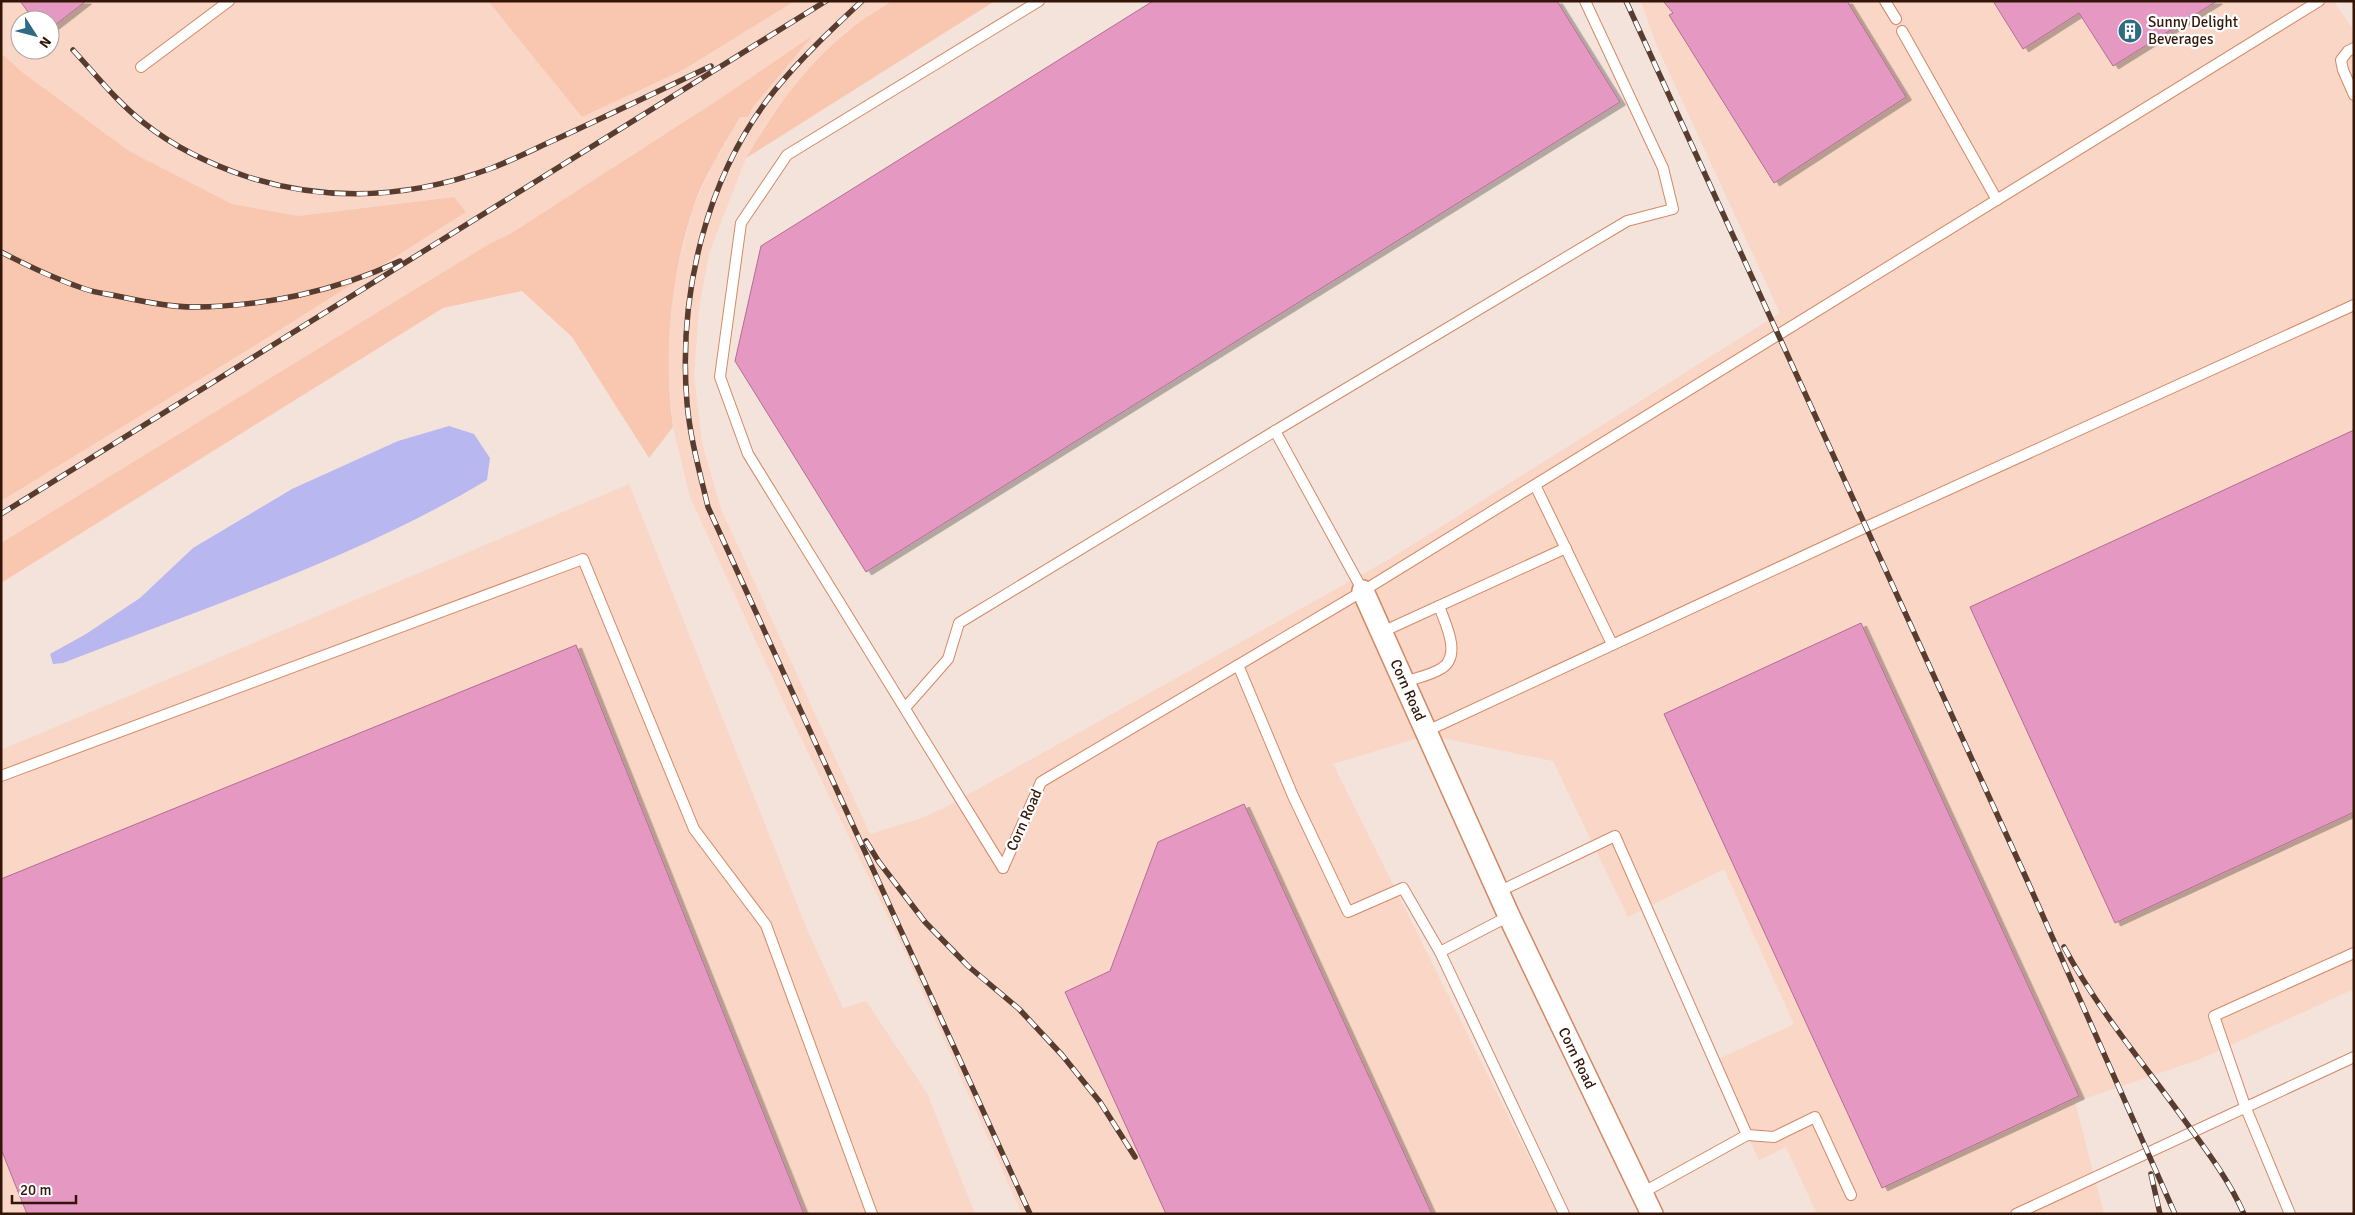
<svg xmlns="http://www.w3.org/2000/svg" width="2355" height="1215" viewBox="0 0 2355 1215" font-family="Signika,sans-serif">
<defs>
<filter id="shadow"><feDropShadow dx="5.5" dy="3" stdDeviation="0" flood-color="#0004"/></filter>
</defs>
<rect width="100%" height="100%" fill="#f3e3db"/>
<g fill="#f9d6c5" fill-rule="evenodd">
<path d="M1 1H488L582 117 683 70 795 1H892L847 31 812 66 770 118 746 158 709 253 699 309 694 375 702 443 721 509 870 834 919 819 944 808 1388 560 1780 313 1656 44 1641 1H2334L2354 31V989L2198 1060 2075 1102 2104 1214H1817L1786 1147 1759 1160 1714 1061 1794 1024 1724 869 1628 917 1553 761 1428 735 1333 764 1557 1214H1022L904 950 786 707 690 497 673 427 667 353 673 287 693 208 714 161 740 117H748L753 107 811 36 718 100 510 234 489 244 1 543V501L328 298 453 197 298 216 232 204 129 151 22 72 1 53ZM20 20H50V50H20Z"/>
<polygon points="629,484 809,934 843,1008 866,1001 927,1093 975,1214 4,1214 1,1207 1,750"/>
</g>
<g fill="#f9c7af">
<polygon points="488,1 795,1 683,70 582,117"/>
<path d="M892 1H995L746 158C773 112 805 66 847 32 861 20 877 11 892 1Z"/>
<path d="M813 35 753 107 748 117H740C723 146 704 176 693 208 670 280 663 352 673 427L649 458 572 337 522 291 443 308 1 583V543L489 244 510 234 718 100Z"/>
<polygon points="1,53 22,72 129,151 232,204 298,216 454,197 466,212 259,343 1,501"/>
</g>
<path fill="#b9b7f0" d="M449 426 474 434 490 458 487 480C355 559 206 607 63 663L53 664 50 654 86 634 140 598 193 548 292 489 398 441Z"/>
<g fill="#e599c2" stroke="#b56c94" filter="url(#shadow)">
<polygon points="20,1 86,1 50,29 50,20 34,20"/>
<polygon points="1153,1 1557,1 1620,102 866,572 735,361 761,246"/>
<polygon points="1663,1 1847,1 1906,97 1774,183 1669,15 1673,13"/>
<polygon points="1993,1 2217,1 2113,66 2079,13 2023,49"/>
<polygon points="2354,430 2354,812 2115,923 1970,607"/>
<polygon points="1861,623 2079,1096 1882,1188 1664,714"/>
<polygon points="576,645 804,1214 27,1214 1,1149 1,879"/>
<polygon points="1244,804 1432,1214 1166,1214 1065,992 1110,971 1158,842"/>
</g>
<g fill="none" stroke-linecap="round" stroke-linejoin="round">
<defs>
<g id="lane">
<polyline points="1885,1 1896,19"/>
<polyline points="1902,31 1997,200"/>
<polyline points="2354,48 2348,51 2341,60 2343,70 2354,95"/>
<polyline points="141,67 229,1"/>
<polyline points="1275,431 1363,591"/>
<polyline points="1535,485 1612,644"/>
<polyline points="1382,632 1566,548"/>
<polyline points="1238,665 1293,796 1348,912 1403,888 1440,952 1564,1214"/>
<path d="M1404 682C1416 678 1432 675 1442 668 1462 655 1445 623 1439 606"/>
<polyline points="905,708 948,659 959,623 1275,431 1627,221 1673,209 1663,168 1585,1"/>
<polyline points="1427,731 1866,527 2354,305"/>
<polyline points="1,776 583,559 694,829 766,925 872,1214"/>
<polyline points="1003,868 1041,782 1363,591 2319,1"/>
<polyline points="1003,868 748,454 720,377 741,223 787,155 1039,1"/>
<polyline points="1498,892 1615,836 1747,1135"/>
<polyline points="1440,952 1509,916"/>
<polyline points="1642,1193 1747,1135 1774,1137 1815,1117 1851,1195"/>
<polyline points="2016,1214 2354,1057"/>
<polyline points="2290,1214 2245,1106 2214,1016 2354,953"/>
</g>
<polyline id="street" points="1363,591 1509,916 1652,1214"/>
</defs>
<use href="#lane" stroke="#d48965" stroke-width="12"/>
<use href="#street" stroke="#d48965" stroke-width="24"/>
<use href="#lane" stroke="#fff" stroke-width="10"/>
<use href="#street" stroke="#fff" stroke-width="21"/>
<defs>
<g id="rail">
<path d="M862 1C832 29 801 58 775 90 706 176 678 294 687 403 690 438 700 473 708 507L1030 1214"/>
<polyline points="1626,1 2027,880 2175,1214"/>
<path d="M73 50C96 75 117 102 144 123 174 147 212 165 248 177 330 203 411 198 492 168 515 159 538 147 561 137 611 114 661 90 711 66"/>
<path d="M1 252C28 266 55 279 85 289 96 293 109 294 122 297 145 302 170 307 193 307 263 307 336 291 400 261"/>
<polyline points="1,514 826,1"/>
<polyline points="866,841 879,862 925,922 968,966 1019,1009 1062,1055 1100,1102 1135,1157"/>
<path d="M2064 947C2098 1010 2144 1064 2185 1121 2207 1151 2229 1180 2244 1214"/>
<polyline points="2151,1174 2160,1214"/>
</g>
</defs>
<use href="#rail" stroke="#573c2f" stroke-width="5.5"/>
<use href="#rail" stroke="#fff" stroke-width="4" stroke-dasharray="11" stroke-linecap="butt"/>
</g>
<defs>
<symbol id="building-disc" viewBox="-11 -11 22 22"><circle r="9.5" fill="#2f6b82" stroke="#fff"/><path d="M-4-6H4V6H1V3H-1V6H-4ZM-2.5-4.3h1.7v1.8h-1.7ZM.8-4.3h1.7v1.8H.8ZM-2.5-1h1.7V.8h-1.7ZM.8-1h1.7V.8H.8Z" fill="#fff"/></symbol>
</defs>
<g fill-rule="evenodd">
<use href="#building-disc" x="2116" y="17" width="28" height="28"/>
</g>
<g text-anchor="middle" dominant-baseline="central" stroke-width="4.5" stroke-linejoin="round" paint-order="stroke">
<g font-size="15" fill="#331608" stroke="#fff" text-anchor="start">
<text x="2148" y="22">Sunny Delight<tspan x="2148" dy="17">Beverages</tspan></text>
</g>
<g font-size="15" fill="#331608" stroke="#fff">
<text transform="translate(1408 690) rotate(66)">Corn Road</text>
<text transform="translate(1024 820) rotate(-66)">Corn Road</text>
<text transform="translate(1577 1058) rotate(64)">Corn Road</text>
</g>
</g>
<rect width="2355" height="1215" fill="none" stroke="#331608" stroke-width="5"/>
<g transform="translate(35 35) rotate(126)"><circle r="24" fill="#ffffff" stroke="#ada29c"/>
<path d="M0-4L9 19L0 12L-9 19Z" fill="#2f6b82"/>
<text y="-8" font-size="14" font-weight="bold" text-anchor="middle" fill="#331608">N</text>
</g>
<path d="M12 1195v8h64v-8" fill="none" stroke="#331608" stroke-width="2.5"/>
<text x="20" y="1195" font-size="15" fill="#331608" stroke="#ffffff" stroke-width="4" paint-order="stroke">20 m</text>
</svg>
